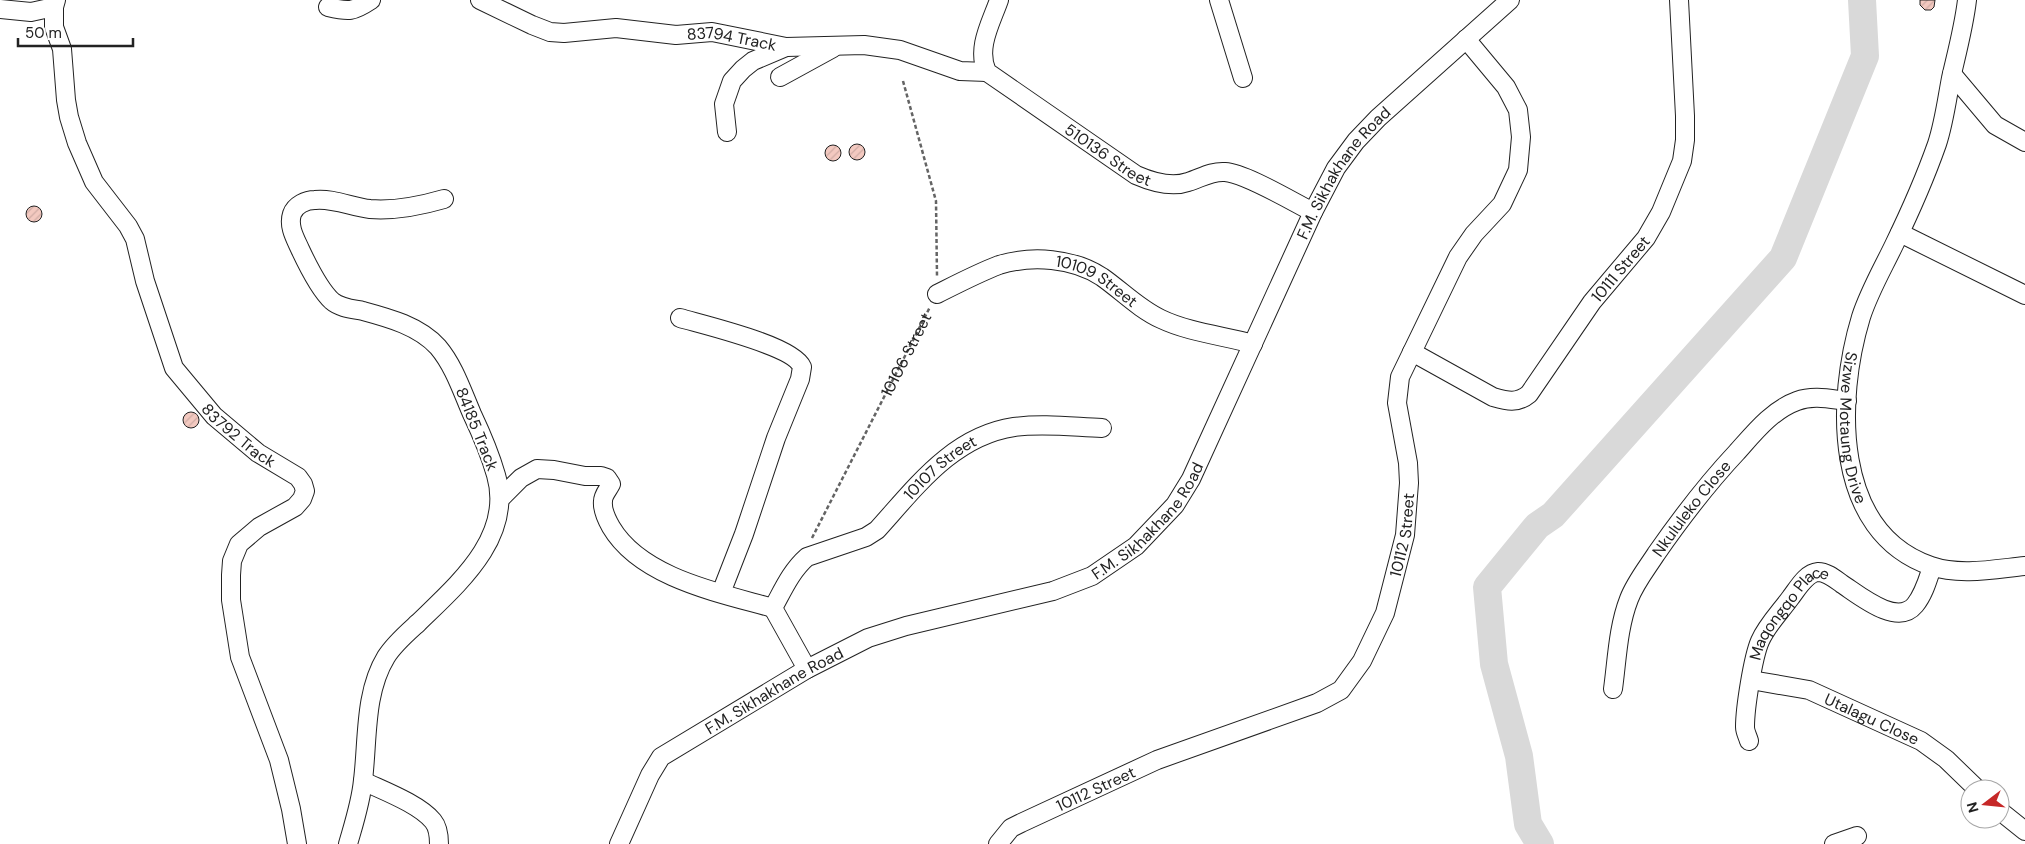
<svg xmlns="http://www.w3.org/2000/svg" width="2025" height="844" viewBox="0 0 2025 844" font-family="'DM Sans',sans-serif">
<defs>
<pattern id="building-hatch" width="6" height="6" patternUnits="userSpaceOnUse" patternTransform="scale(1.25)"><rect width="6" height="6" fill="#f3c9c0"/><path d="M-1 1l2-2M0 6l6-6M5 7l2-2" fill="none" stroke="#d0aca5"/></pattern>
</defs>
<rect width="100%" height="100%" fill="#fff"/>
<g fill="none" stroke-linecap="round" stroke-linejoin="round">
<polyline stroke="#d9d9d9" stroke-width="28" points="1540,844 1528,824 1519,756 1494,664 1487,587 1537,526 1553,515 1783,258 1865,56 1862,0"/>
</g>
<g fill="url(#building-hatch)" stroke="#222">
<polygon points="1920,0 1935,0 1934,7 1931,10 1925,10 1920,5"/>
<circle cx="857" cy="152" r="8"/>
<circle cx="833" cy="153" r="8"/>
<circle cx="34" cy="214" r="8"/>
<circle cx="191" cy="420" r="8"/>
</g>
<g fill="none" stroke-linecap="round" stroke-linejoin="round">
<defs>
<g id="minor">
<path id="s2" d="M56 0 54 7V27L62 49 66 100 69 117 77 143 94 182 128 226 135 239 145 281 174 368 214 416 258 453 298 477 303 484 305 491 302 499 295 507 259 527 239 544 232 561 231 575V600L240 657 279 760 291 809 297 844"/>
<path id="s3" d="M480 0 532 25 550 32 564 33 616 28 676 35 712 32 786 47 864 45 900 50 960 71 987 72"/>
<path id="s4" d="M999 0C991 23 976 48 987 72L1136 175C1152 182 1171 188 1188 182 1201 178 1211 171 1225 172 1245 173 1293 202 1313 212"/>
<polyline points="1219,0 1243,78"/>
<path id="s5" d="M1967 0C1964 26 1957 52 1951 78 1947 99 1944 123 1937 144 1925 178 1910 212 1894 245 1883 268 1869 292 1861 317 1836 399 1832 532 1931 566 1960 576 1995 569 2025 566"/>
<path d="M328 7C349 12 353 12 371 0"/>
<polyline points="0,9 31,12 54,7"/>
<polyline points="1952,74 1995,125 2025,142"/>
<polyline points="780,77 833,48"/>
<polyline points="727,132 724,104 732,81 743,69 753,61 786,47"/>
<polyline points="1900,233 2025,295"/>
<path id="s6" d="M937 294C957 284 978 273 999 265 1032 255 1073 258 1102 277 1122 291 1139 309 1161 319 1188 332 1224 336 1253 344"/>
<path d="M680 318C704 325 794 346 802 367L800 379 776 438 744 534 721 593"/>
<path id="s7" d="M1412 352 1493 397C1507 401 1517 404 1529 394L1592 302 1646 238 1661 212 1682 161 1685 140V116L1679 0"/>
<path d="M501 498 521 478 537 469 554 470 585 476H601L607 478 611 484C608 490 603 495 603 501 602 510 607 520 611 527 641 578 720 593 773 608"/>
<path id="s8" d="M807 669 773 608C783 590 791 571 807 557L866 537 877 530C916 487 953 436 1014 427 1043 423 1074 427 1102 428"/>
<path id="s9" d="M1751 680 1809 690 1921 741 1946 759 1977 789"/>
<path id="s10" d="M1613 689C1617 660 1618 627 1629 599 1635 583 1647 568 1656 554 1681 518 1707 484 1737 452 1754 433 1772 410 1797 401 1813 395 1830 399 1847 401"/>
<path id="s11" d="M1749 741C1748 737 1745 732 1745 727 1745 708 1753 657 1760 641 1767 625 1781 611 1791 597 1798 588 1806 573 1818 572 1827 572 1835 579 1842 584 1859 595 1897 627 1915 605 1924 594 1928 579 1932 567"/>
<path d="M363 781C384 791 419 804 433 821 438 827 439 836 439 844"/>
<polyline points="2000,811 2025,831"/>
<path d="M348 844C354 823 361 802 363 780 368 740 364 693 386 657 394 644 407 633 418 623 458 584 514 537 496 475 490 454 481 433 472 414 462 391 454 366 438 347 419 326 389 318 363 311 353 309 340 308 332 301 320 290 307 264 300 249 295 238 288 226 292 214 295 205 306 200 315 200 333 198 352 207 370 209 395 211 420 206 444 199"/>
<path id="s12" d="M619 844 650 775 661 757 807 669 868 638 906 626 1053 591 1092 576 1136 546 1175 505 1191 479 1313 212 1336 168 1356 141 1378 118 1510 0"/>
<path id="s13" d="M998 844 1011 828 1021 823 1157 760 1317 703 1341 690 1362 661 1385 613 1405 535 1409 483 1408 463 1397 403 1400 377 1458 257 1474 234 1502 204 1518 170 1521 137 1518 110 1506 87 1466 39"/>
<polyline points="1834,844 1857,836"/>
</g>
</defs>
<use href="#minor" stroke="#222" stroke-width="20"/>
<g stroke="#646464" stroke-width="2.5" stroke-dasharray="4 2.5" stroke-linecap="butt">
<polyline points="903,81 936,201 937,276"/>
<path id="s1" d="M812 538 930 307"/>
</g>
<use href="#minor" stroke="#fff" stroke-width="18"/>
</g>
<g text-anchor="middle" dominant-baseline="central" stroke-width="4" stroke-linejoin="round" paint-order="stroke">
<g font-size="16" fill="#222" stroke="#fff">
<text stroke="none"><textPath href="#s3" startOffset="260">83794 Track</textPath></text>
<text stroke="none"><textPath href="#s4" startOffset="222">510136 Street</textPath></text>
<text stroke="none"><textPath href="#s12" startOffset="1052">F.M. Sikhakhane Road</textPath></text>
<text stroke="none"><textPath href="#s7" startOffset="286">10111 Street</textPath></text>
<text stroke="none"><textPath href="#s6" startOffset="172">10109 Street</textPath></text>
<text stroke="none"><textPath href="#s1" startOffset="206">10106 Street</textPath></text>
<text stroke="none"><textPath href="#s5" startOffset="449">Sizwe Motaung Drive</textPath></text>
<text transform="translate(477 429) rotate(68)">84185 Track</text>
<text stroke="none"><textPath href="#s2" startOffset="488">83792 Track</textPath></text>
<text stroke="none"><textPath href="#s8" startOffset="296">10107 Street</textPath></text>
<text stroke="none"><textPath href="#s10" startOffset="202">Nkululeko Close</textPath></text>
<text stroke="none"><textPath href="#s12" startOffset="648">F.M. Sikhakhane Road</textPath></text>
<text stroke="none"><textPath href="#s13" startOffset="548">10112 Street</textPath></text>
<text stroke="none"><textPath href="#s11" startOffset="144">Maqongqo Place</textPath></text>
<text stroke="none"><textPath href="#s12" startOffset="228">F.M. Sikhakhane Road</textPath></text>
<text stroke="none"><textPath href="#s9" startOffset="128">Utalagu Close</textPath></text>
<text stroke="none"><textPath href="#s13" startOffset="114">10112 Street</textPath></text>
</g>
</g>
<g transform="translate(1985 804) rotate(254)"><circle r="24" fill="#ffffff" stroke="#a7a7a7"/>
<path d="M0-4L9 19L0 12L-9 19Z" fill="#c62828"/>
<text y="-8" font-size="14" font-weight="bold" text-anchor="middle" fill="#222222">N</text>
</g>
<path d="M18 38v8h115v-8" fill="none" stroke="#222222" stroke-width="2.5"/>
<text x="25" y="38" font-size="15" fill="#222222" stroke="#ffffff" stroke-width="4" paint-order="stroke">50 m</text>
</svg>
